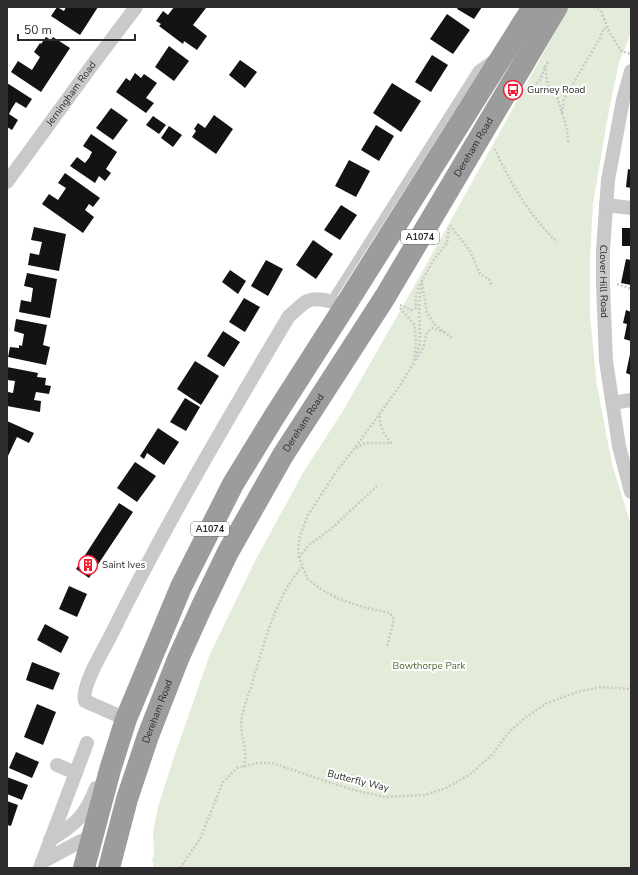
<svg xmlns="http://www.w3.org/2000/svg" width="638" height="875" viewBox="0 0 638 875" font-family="'Nunito Sans',sans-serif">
<rect width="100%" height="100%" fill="#fff"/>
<polygon fill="#e3ecd8" points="569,7 631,7 631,33 619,63 609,110 593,204 590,258 590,317 597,385 612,464 631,525 631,868 154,868 152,858 154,856 153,832 158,807 174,757 210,654 255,561 304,471 343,411 416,283"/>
<g fill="#131313">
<polygon points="57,7 64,11 66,7 98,7 80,35 51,16"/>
<polygon points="174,7 206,8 193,25 207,36 197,50 184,41 183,44 159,26 161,24 156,21 163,11 168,15"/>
<polygon points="458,7 482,7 474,19 457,9"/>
<polygon points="447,14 470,30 453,54 430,39"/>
<polygon points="46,37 51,40 53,37 70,48 41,92 11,72 18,61 32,70 40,57 34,52 40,43 41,44"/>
<polygon points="169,46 189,61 174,81 155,67"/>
<polygon points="432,55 448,65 431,92 415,82"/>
<polygon points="240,60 257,72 245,88 229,75"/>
<polygon points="135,73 141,78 144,74 157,83 146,98 154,103 146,113 116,92 126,78 130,81"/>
<polygon points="7,83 32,99 26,108 16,102 12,108 9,114 18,120 12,130 7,127"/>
<polygon points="392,83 421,101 401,132 373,113"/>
<polygon points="111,108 128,120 113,140 96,128"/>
<polygon points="214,115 233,129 216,154 192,137 196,131 194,129 198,123 205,128"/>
<polygon points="153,116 166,125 159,134 146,125"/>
<polygon points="376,125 394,136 379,161 361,150"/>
<polygon points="169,126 182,135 173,147 161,138"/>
<polygon points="91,134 117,152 106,169 111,173 105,181 99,176 95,183 70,166 77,157 85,163 89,158 92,152 83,146"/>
<polygon points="349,160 370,171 356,197 335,186"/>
<polygon points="628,169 631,170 631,188 626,187"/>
<polygon points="65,173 100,198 93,207 89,204 85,210 94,217 83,233 42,204 49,194 58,200 66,188 58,183"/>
<polygon points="341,205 357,215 340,240 324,230"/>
<polygon points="34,227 66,234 59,271 28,265 30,253 39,255 42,242 31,240"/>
<rect x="622" y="228" width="9" height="18"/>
<polygon points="313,240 333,254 316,279 296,265"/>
<polygon points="626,259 631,260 631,285 621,283"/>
<polygon points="266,260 283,269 268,296 251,286"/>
<polygon points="230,270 246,281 238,294 222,282"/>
<polygon points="27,273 57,279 50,318 19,312 21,300 31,302 33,288 24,286"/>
<polygon points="244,298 260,307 245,332 229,322"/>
<polygon points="626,310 631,312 631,341 624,339 627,324 623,323"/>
<polygon points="16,319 47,325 43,345 50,347 46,365 8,357 10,347 19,348 19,345 22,346 24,334 14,331"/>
<polygon points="223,331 240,342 224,367 207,356"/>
<polygon points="630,354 631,354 631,375 626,373"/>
<polygon points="195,361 219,376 201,405 177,389"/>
<polygon points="7,367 38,373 37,377 46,378 45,385 51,386 49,394 36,392 34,400 41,401 40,412 7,406 7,395 8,392 13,393 15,381 7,380"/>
<polygon points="185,398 200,407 186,431 170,422"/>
<polygon points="7,421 34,433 29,443 17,437 7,458"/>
<polygon points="158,428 179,442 164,465 147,453 144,459 140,456"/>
<polygon points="135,462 156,476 137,502 117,488"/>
<polygon points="119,503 133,512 89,578 76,569"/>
<polygon points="69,586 87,594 77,617 59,609"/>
<polygon points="45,624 69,637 61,653 37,640"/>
<polygon points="32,662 60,673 53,690 26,680"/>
<polygon points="37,704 56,712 43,745 24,737"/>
<polygon points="16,752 39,762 32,778 9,768"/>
<polygon points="7,777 28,785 22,800 7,794"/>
<polygon points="7,801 18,805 11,826 7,825"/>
</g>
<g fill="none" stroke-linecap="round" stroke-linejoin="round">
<g stroke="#c9c9c9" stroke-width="2.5" stroke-dasharray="2 2" stroke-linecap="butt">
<polyline points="594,7 601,11 609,31 621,51 631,54"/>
<polyline points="548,62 545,67 548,86 557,96 562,113 564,99 600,38 604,28 609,31"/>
<polyline points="533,86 540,80 545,67"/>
<polyline points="562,113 567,129 568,143"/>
<path d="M495 149C509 181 531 218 557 242"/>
<polyline points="450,225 470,251 480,274 489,279 492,286"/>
<polyline points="422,283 427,313 434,324 453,339"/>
<polyline points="617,284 631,289"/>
<path d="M400 305 411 310 416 308C415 298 416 291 421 282"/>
<polyline points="400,308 414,324 416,340 414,359"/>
<polyline points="416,360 423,348 427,332 433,328 444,332"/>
<path d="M356 448 365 443H391C384 433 379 427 380 415"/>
<polyline points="299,557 310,544 331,529 377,486"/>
<polyline points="387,646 394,619 390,613 363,607 339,599 319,588 307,578 299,557 298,547 300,536 308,515 336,472 354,449 397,390 413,364 420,344 419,303 422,281 433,261 447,243 449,228"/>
<path d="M244 767C244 762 246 756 245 751 244 742 241 734 241 724 242 709 249 695 253 680 265 641 275 598 302 567"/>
<polyline points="180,868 200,839 223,782 237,768 257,763 273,763 319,779 357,791 385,797 424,795 446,788 469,775 491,756 509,732 526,717 547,703 578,692 599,687 631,689"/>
</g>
<polyline stroke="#c9c9c9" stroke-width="7" points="330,301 477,69 491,59"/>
<g stroke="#c9c9c9" stroke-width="14">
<path id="s1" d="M631 71 623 100 608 180 603 250V284L606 361 619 446 631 492"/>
<path id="s2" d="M7 182 93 64 136 7"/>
<polyline points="606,205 631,208"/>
<polyline points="613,403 631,400"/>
<path d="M126 719 85 701C81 686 103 651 110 637 164 527 226 422 289 316 294 312 299 307 304 303 316 295 333 302 345 306"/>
<polyline points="57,765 76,773"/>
<path d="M50 840C76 824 85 816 96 788"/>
<polyline points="42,862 81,841 92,837"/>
<polyline points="40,868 87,743"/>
</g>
<g stroke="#9c9c9c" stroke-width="22">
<polyline points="84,868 110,770 126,719 181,587 233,484 274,417 345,306 533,7"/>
<path id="s3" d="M109 868 127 799 148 736 178 659 202 606 228 552 283 455 385 297 557 7"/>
</g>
</g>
<defs>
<symbol id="bus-ring" viewBox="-11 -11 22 22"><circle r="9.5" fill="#fff" stroke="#f51c31" stroke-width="1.5"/><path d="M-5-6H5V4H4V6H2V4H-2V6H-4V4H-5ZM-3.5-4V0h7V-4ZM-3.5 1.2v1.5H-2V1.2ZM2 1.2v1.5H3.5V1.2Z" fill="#f51c31"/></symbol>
<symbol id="building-ring" viewBox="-11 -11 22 22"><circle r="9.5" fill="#fff" stroke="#f51c31" stroke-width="1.5"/><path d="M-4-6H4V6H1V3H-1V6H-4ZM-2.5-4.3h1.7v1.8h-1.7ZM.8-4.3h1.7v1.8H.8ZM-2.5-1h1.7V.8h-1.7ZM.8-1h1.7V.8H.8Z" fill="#f51c31"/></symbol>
</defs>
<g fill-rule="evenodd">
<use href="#bus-ring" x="502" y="79" width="22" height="22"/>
<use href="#building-ring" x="77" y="554" width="22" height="22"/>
</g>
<g text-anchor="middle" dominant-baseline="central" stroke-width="4" stroke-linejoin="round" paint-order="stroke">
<g fill="#fff" stroke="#6b6b6b" stroke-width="1">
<rect x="401" y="230" width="38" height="14" rx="3"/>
<rect x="191" y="522" width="38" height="14" rx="3"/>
</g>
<g font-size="9" font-weight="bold" fill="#2c2c2c">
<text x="420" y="237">A1074</text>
<text x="210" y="529">A1074</text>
</g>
<g font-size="10" fill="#2c2c2c" stroke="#fff" text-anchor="start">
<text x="527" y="90">Gurney Road</text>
<text x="102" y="565">Saint Ives</text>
</g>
<g font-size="10" fill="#2c2c2c" stroke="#fff">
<text stroke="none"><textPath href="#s2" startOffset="109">Jerningham Road</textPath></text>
<text stroke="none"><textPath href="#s3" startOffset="812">Dereham Road</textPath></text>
<text stroke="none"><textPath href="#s1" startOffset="213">Clover Hill Road</textPath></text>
<text stroke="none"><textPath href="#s3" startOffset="488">Dereham Road</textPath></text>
<text stroke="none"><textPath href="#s3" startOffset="164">Dereham Road</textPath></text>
<text transform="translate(358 781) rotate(14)">Butterfly Way</text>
</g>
<g font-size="10" fill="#506b36" stroke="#fff">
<text x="429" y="666">Bowthorpe Park</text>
</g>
</g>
<rect width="638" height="875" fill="none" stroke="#2c2c2c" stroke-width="16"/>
<path d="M18 34v6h117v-6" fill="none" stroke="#2c2c2c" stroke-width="2"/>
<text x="24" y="34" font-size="12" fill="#2c2c2c" stroke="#ffffff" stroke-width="3" paint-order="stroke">50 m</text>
</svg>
